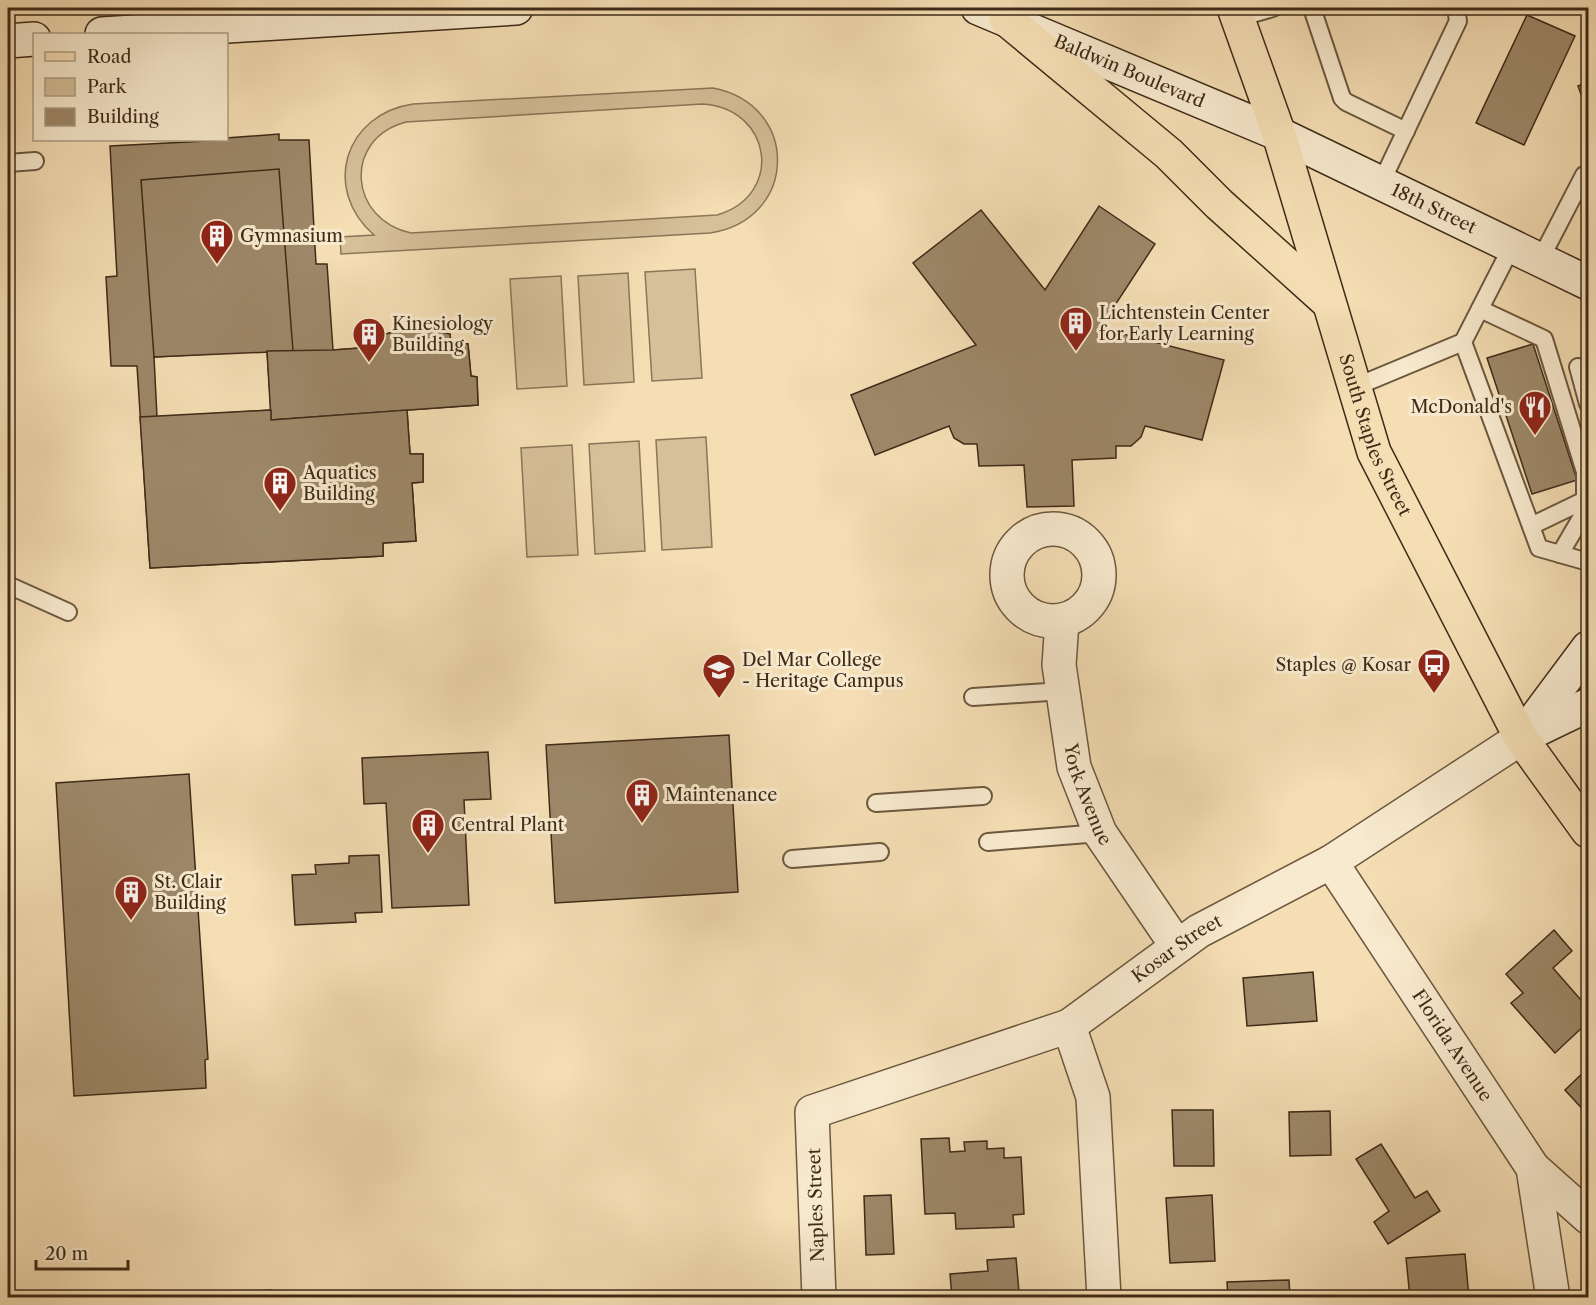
<svg xmlns="http://www.w3.org/2000/svg" width="1596" height="1305" viewBox="0 0 1596 1305" font-family="'Libre Caslon Text',serif">
<rect width="100%" height="100%" fill="#f5deb4"/>
<filter id="stains"><feTurbulence type="fractalNoise" baseFrequency=".00333" numOctaves="4"/><feColorMatrix values="0 0 0 0 .2 0 0 0 0 .09 0 0 0 0 .02 0 0 0 .5 -.17"/></filter>
<radialGradient id="worn" r=".72"><stop offset=".6" stop-color="#630" stop-opacity="0"/><stop offset="1" stop-color="#630" stop-opacity=".3"/></radialGradient>
<g fill="#d6c099" stroke="#8a7658" stroke-width="1.5" fill-rule="evenodd">
<path d="M713 88C801 105 798 220 710 233L341 254 340 237 374 235C321 189 345 114 413 104ZM702 104C773 108 784 196 717 215L411 233C349 220 342 139 406 122Z"/>
<polygon points="695,269 702,378 652,381 645,272"/>
<polygon points="628,273 634,382 584,385 578,276"/>
<polygon points="561,276 567,386 517,389 510,279"/>
<polygon points="706,437 712,547 662,550 656,440"/>
<polygon points="639,441 645,551 595,554 589,444"/>
<polygon points="572,445 578,555 527,557 521,448"/>
</g>
<g fill="#9d8869" stroke="#3e2b18" stroke-width="1.5" fill-rule="evenodd">
<polygon points="1527,15 1575,36 1524,145 1476,123"/>
<polygon points="1588,52 1588,75 1582,54"/>
<polygon points="1588,82 1588,114 1578,86"/>
<path d="M279 134V140H309L316 264H327L333 350 360 348 361 341 400 330 427 329 450 334 451 343 468 344 471 376 477 377 478 405 407 410 410 454H423V482L412 483 416 541 383 543V556L150 568 137 366H111L106 277 117 276 110 146 226 140V138ZM267 351 271 410 157 417 154 357Z"/>
<polygon points="279,169 293,351 154,357 141,180"/>
<polygon points="1099,206 1155,244 1100,328 1224,360 1202,440 1145,426 1141,437 1131,446 1116,446 1116,458 1072,460 1074,506 1027,507 1024,465 979,466 977,444 964,444 954,438 949,426 875,455 851,395 976,345 913,263 981,210 1045,290"/>
<polygon points="427,329 450,334 451,343 468,344 471,376 477,377 478,405 271,420 267,351 333,350 360,348 361,341 400,330"/>
<polygon points="1533,344 1577,480 1532,494 1487,358"/>
<polygon points="271,410 271,420 407,410 410,454 423,454 423,482 412,483 416,541 383,543 383,556 150,568 140,417"/>
<polygon points="729,735 738,892 555,903 546,745"/>
<polygon points="488,752 491,799 464,800 469,905 392,908 386,803 364,804 362,758"/>
<polygon points="189,774 208,1059 205,1060 206,1088 74,1096 56,783"/>
<polygon points="379,855 382,912 355,913 356,922 295,925 292,875 316,874 315,865 349,863 349,856"/>
<polygon points="1554,930 1572,951 1553,968 1588,1008 1588,1022 1555,1053 1511,1003 1523,993 1506,974"/>
<polygon points="1313,972 1317,1021 1247,1026 1243,978"/>
<polygon points="1588,1068 1588,1115 1565,1090"/>
<polygon points="1172,1110 1213,1110 1214,1166 1174,1166"/>
<polygon points="1330,1111 1331,1155 1290,1156 1289,1112"/>
<polygon points="949,1138 950,1152 965,1151 964,1142 987,1141 987,1149 1004,1148 1004,1158 1021,1157 1024,1214 1013,1215 1014,1227 956,1229 955,1213 925,1214 921,1139"/>
<polygon points="1381,1144 1415,1198 1427,1191 1440,1211 1388,1244 1374,1222 1389,1211 1356,1159"/>
<polygon points="891,1195 894,1254 866,1255 864,1196"/>
<polygon points="1212,1195 1215,1261 1170,1263 1166,1198"/>
<polygon points="1465,1254 1469,1298 1410,1298 1406,1258"/>
<polygon points="1016,1258 1019,1292 1010,1293 1010,1298 952,1298 950,1274 988,1271 987,1260"/>
<polygon points="1289,1280 1290,1298 1228,1298 1227,1282"/>
<polygon points="272,1290 274,1298 160,1298 189,1295"/>
</g>
<g fill="none" stroke-linecap="round" stroke-linejoin="round">
<defs>
<g id="lane">
<polyline points="1312,8 1342,98 1346,102 1406,131"/>
<polyline points="1238,18 1273,8"/>
<polyline points="8,163 35,161"/>
<polyline points="1381,183 1458,21 1456,8"/>
<polyline points="1512,246 1463,342 1539,548 1588,562"/>
<polyline points="1540,260 1584,175 1588,177"/>
<polyline points="1480,309 1544,339 1585,472 1585,500 1531,526"/>
<polyline points="1578,367 1588,404"/>
<polyline points="1355,387 1463,342"/>
<polyline points="1560,554 1588,506"/>
<polyline points="8,585 68,612"/>
<polyline points="973,697 1063,691"/>
<polyline points="876,803 983,796"/>
<polyline points="988,842 1100,833"/>
<polyline points="792,859 880,852"/>
</g>
<g id="street">
<circle cx="1053" cy="575" r="46"/>
<path id="s1" d="M1062 621 1059 665 1074 767 1100 833 1177 946"/>
<path id="s2" d="M1331 862 1533 1168 1588 1217"/>
<polyline points="1069,1026 1093,1097 1104,1298"/>
<polyline points="1533,1168 1553,1298"/>
<path id="s3" d="M819 1298 812 1112 1069 1026 1199 931 1331 862 1521 738"/>
</g>
<g id="secondary">
<path id="s4" d="M978 8 1279 134 1588 283"/>
<polyline points="102,34 516,8"/>
<polyline points="8,41 34,39"/>
<polyline points="1528,734 1588,705"/>
<polyline points="1521,738 1588,648"/>
</g>
<g id="primary">
<path id="s5" d="M1234 8 1279 134 1374 452 1521 738 1588 831"/>
<polyline points="1006,19 1169,154 1219,204 1328,302"/>
</g>
</defs>
<use href="#lane" stroke="#6c583f" stroke-width="20"/>
<use href="#street" stroke="#6c583f" stroke-width="36"/>
<use href="#secondary" stroke="#3e2b18" stroke-width="36"/>
<use href="#primary" stroke="#3e2b18" stroke-width="36"/>
<use href="#lane" stroke="#f8eace" stroke-width="16"/>
<use href="#street" stroke="#f8eace" stroke-width="33"/>
<use href="#secondary" stroke="#f8eace" stroke-width="33"/>
<use href="#primary" stroke="#f5deb4" stroke-width="33"/>
</g>
<defs>
<symbol id="building-pin" viewBox="-11 -11 22 30"><path d="M0 17L-7.5 6A9.5 9.5 0 1 1 7.5 6Z" fill="#8f2418" stroke="#f8eace"/><path d="M-4-6H4V6H1V3H-1V6H-4ZM-2.5-4.3h1.7v1.8h-1.7ZM.8-4.3h1.7v1.8H.8ZM-2.5-1h1.7V.8h-1.7ZM.8-1h1.7V.8H.8Z" fill="#fff"/></symbol>
<symbol id="restaurant-pin" viewBox="-11 -11 22 30"><path d="M0 17L-7.5 6A9.5 9.5 0 1 1 7.5 6Z" fill="#8f2418" stroke="#f8eace"/><path d="M-5-6h1v4h1v-4h1v4h1v-4h1v5L-1.5 .5V6h-2V.5L-5-1ZM5-6V6H3V1.5H1.5Q1.5-4 5-6Z" fill="#fff"/></symbol>
<symbol id="bus-pin" viewBox="-11 -11 22 30"><path d="M0 17L-7.5 6A9.5 9.5 0 1 1 7.5 6Z" fill="#8f2418" stroke="#f8eace"/><path d="M-5-6H5V4H4V6H2V4H-2V6H-4V4H-5ZM-3.5-4V0h7V-4ZM-3.5 1.2v1.5H-2V1.2ZM2 1.2v1.5H3.5V1.2Z" fill="#fff"/></symbol>
<symbol id="university-pin" viewBox="-11 -11 22 30"><path d="M0 17L-7.5 6A9.5 9.5 0 1 1 7.5 6Z" fill="#8f2418" stroke="#f8eace"/><path d="M0-5L7-2L0 1L-7-2ZM-4 1L0 2.5L4 1V4Q0 6-4 4Z" fill="#fff"/></symbol>
</defs>
<g fill-rule="evenodd">
<use href="#building-pin" x="198" y="217" width="38" height="52"/>
<use href="#building-pin" x="1057" y="304" width="38" height="52"/>
<use href="#building-pin" x="350" y="315" width="38" height="52"/>
<use href="#restaurant-pin" x="1516" y="388" width="38" height="52"/>
<use href="#building-pin" x="261" y="464" width="38" height="52"/>
<use href="#bus-pin" x="1415" y="646" width="38" height="52"/>
<use href="#university-pin" x="700" y="651" width="38" height="52"/>
<use href="#building-pin" x="623" y="776" width="38" height="52"/>
<use href="#building-pin" x="409" y="806" width="38" height="52"/>
<use href="#building-pin" x="112" y="873" width="38" height="52"/>
</g>
<g text-anchor="middle" dominant-baseline="central" stroke-width="6" stroke-linejoin="round" paint-order="stroke">
<g font-size="18" fill="#3e2b18" stroke="#f8eace">
<text stroke="none"><textPath href="#s4" startOffset="164">Baldwin Boulevard</textPath></text>
<text stroke="none"><textPath href="#s4" startOffset="498">18th Street</textPath></text>
<text stroke="none"><textPath href="#s5" startOffset="450">South Staples Street</textPath></text>
<text stroke="none"><textPath href="#s1" startOffset="177">York Avenue</textPath></text>
<text stroke="none"><textPath href="#s3" startOffset="590">Kosar Street</textPath></text>
<text stroke="none"><textPath href="#s2" startOffset="220">Florida Avenue</textPath></text>
<text transform="translate(816 1205) rotate(-92)">Naples Street</text>
</g>
<g font-size="18" fill="#3e2b18" stroke="#f8eace" text-anchor="start">
<text x="240" y="236">Gymnasium</text>
<text x="1099" y="313">Lichtenstein Center<tspan x="1099" dy="21">for Early Learning</tspan></text>
<text x="392" y="324">Kinesiology<tspan x="392" dy="21">Building</tspan></text>
<text x="1512" y="407" text-anchor="end">McDonald's</text>
<text x="303" y="473">Aquatics<tspan x="303" dy="21">Building</tspan></text>
<text x="742" y="660">Del Mar College<tspan x="742" dy="21">- Heritage Campus</tspan></text>
<text x="1411" y="665" text-anchor="end">Staples @ Kosar</text>
<text x="665" y="795">Maintenance</text>
<text x="451" y="825">Central Plant</text>
<text x="154" y="882">St. Clair<tspan x="154" dy="21">Building</tspan></text>
</g>
</g>
<rect width="1596" height="1305" fill="none" stroke="#f5deb4" stroke-width="30"/>
<rect x="9" y="9" width="1578" height="1287" fill="none" stroke="#3e2b18" stroke-width="3"/>
<rect x="15" y="15" width="1566" height="1275" fill="none" stroke="#3e2b18" stroke-width="1.5"/>
<rect x="33" y="33" width="195" height="108" fill="#f8eace" stroke="#ae9e85" stroke-width="1.5"/>
<rect x="45" y="52" width="30" height="9" fill="#f5deb4" stroke="#ae9e85" stroke-width="1.5"/>
<text x="87" y="63" font-size="18" fill="#3e2b18">Road</text>
<rect x="45" y="78" width="30" height="18" fill="#d6c099" stroke="#ae9e85" stroke-width="1.5"/>
<text x="87" y="93" font-size="18" fill="#3e2b18">Park</text>
<rect x="45" y="108" width="30" height="18" fill="#9d8869" stroke="#ae9e85" stroke-width="1.5"/>
<text x="87" y="123" font-size="18" fill="#3e2b18">Building</text>
<path d="M36 1260v9h92v-9" fill="none" stroke="#3e2b18" stroke-width="3"/>
<text x="45" y="1260" font-size="18" fill="#3e2b18" stroke="#f8eace" stroke-width="4.5" paint-order="stroke">20 m</text>
<rect width="100%" height="100%" filter="url(#stains)"/>
<rect width="100%" height="100%" fill="url(#worn)"/>
</svg>
